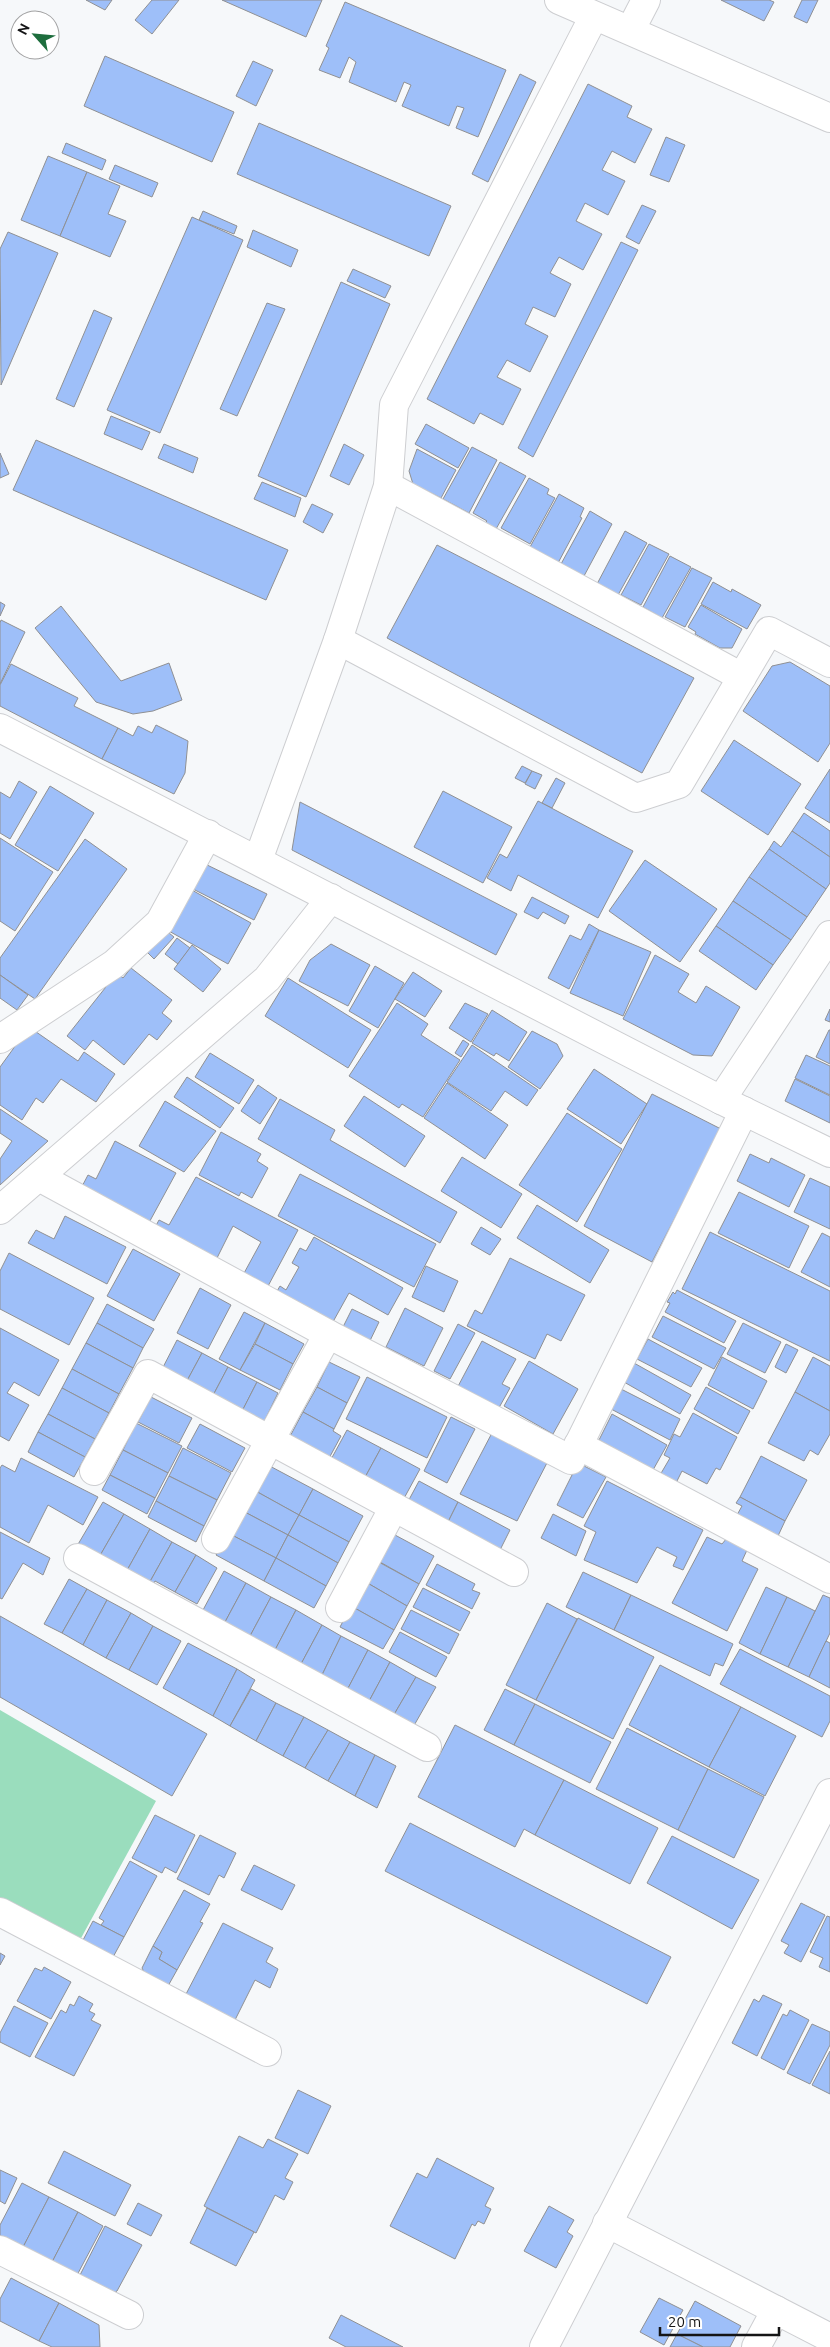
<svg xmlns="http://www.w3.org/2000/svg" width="830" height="2347" viewBox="0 0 830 2347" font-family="Ubuntu,sans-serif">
<rect width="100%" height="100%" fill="#f6f8fa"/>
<polygon fill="#9addbd" points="0,1710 156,1801 80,1940 0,1900"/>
<g fill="#9ebff9" stroke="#8f9093">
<polygon points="86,0 112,0 105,10"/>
<polygon points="152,0 179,0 152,34 135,20"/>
<polygon points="222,0 322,0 306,37"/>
<polygon points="721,0 769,0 774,2 764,21"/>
<polygon points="802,0 818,0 807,23 794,17"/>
<polygon points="345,2 506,70 478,137 456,128 464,108 457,106 449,126 402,106 411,85 404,82 396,102 349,82 356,62 349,57 340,78 319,70 329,48 326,46"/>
<polygon points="105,56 234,112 212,162 84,106"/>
<polygon points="253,61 273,70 256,106 236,96"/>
<polygon points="520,74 536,82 488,182 472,174"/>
<polygon points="588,84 632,106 627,117 652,129 635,163 612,151 602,170 625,181 608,215 585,203 576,221 602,234 583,270 559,257 550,273 571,284 555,317 533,307 525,324 548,336 530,372 507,360 497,377 521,389 503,425 480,413 474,424 427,399"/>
<polygon points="259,123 451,206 429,256 237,174"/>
<polygon points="666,137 685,145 669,182 650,175"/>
<polygon points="66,143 106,160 102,170 62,153"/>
<polygon points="48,156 87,172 60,236 21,220"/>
<polygon points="115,165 158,183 152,197 109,179"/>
<polygon points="87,172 120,186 108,214 126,221 110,257 60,236"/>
<polygon points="642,205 656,211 639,244 626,237"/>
<polygon points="203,211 237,226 234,234 199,220"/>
<polygon points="192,217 243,240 160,433 107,410"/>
<polygon points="253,230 298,250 291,267 247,247"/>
<polygon points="8,232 58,253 1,385 0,249"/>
<polygon points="621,242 638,250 533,457 518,448"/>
<polygon points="353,269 391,286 385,298 347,281"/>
<polygon points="341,282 390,304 306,497 258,476"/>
<polygon points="267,303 285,309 237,416 220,409"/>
<polygon points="94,310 112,318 74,407 56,399"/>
<polygon points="111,416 150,432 142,450 104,434"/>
<polygon points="426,424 469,448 458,468 415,444"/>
<polygon points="36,440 288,550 266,600 13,490"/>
<polygon points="164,444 198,458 193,473 158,458"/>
<polygon points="344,444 364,455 349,485 330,476"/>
<polygon points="472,447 497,460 469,513 443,499"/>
<polygon points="417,449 456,470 441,498 413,484 409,471"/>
<polygon points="0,453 9,474 0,478"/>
<polygon points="500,462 526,476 496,529 485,523 487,521 473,513"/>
<polygon points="529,478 549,489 547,494 555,498 530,544 501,528"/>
<polygon points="262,482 301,498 295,517 254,499"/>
<polygon points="559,494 584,508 580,517 582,518 558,563 530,547"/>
<polygon points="312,504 333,514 323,533 303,522"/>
<polygon points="590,511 612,524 584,576 561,564"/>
<polygon points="625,531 647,543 618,595 597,584"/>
<polygon points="649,544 669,554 641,605 621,595"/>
<polygon points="437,545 694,678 642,773 387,638"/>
<polygon points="670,556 691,567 662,618 643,607"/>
<polygon points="692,568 712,578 685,627 665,617"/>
<polygon points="713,582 731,592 732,589 761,605 747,629 701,604"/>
<polygon points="0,602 5,605 0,616"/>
<polygon points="701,605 742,629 732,648 720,648 695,634 696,632 688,627"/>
<polygon points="61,606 121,681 169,663 182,700 153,711 133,714 96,702 35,628"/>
<polygon points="1,620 25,632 0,684 0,623"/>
<polygon points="790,662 830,686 830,743 818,762 743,711 772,666"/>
<polygon points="11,664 78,698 74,706 118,728 102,759 0,706 0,685"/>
<polygon points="156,725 188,741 185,773 174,794 102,759 118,728 133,736 138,726 152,733"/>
<polygon points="734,740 801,784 768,835 701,791"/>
<polygon points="522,766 532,771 525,783 515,778"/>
<polygon points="830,769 830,823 805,808"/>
<polygon points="532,771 542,775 535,789 525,784"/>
<polygon points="556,778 565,783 552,808 542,803"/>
<polygon points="19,781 37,792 10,839 0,833 0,792 10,798"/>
<polygon points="50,786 94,813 58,871 15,845"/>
<polygon points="443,791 512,827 483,883 414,847"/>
<polygon points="538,801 633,851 598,918 518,875 511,891 487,878 500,854 507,858"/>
<polygon points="300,802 517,914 496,955 292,850"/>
<polygon points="804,813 830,831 830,857 792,831"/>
<polygon points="792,831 830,857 830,883 826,889 769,849 774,841 781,847"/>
<polygon points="0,838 53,872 15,931 0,921"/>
<polygon points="85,839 127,869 35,999 0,975 0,958"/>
<polygon points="769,849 826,889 807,917 749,877"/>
<polygon points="645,860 717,909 680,962 609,911"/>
<polygon points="203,863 267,894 254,920 191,888"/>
<polygon points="749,877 807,917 791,940 733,901"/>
<polygon points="190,889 251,923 228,964 167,930"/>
<polygon points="532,897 569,916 565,924 543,912 538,919 524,912"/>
<polygon points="733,901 791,940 773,965 716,926"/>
<polygon points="589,924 599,930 569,989 548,978 570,935 581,940"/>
<polygon points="716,926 773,965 756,990 699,951"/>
<polygon points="164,929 174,937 154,959 146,951"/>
<polygon points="599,930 651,952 623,1016 570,993"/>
<polygon points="177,938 190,948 178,964 165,954"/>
<polygon points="331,944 370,965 348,1006 299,981 310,960"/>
<polygon points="192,945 221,969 203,992 174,969"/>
<polygon points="655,955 689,974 678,992 696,1003 706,986 740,1007 712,1056 693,1055 623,1019"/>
<polygon points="375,966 404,983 378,1028 349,1011"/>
<polygon points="131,968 172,1000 162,1013 172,1021 157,1040 149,1034 124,1065 93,1040 85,1050 67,1036 117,973 123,978"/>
<polygon points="413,972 442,991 425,1017 395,999"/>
<polygon points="0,975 28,995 17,1010 0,998"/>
<polygon points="288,978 371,1030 348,1068 265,1016"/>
<polygon points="397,1003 428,1024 421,1035 460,1060 423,1117 402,1104 399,1108 349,1076"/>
<polygon points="465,1003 488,1014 471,1042 449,1028"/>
<polygon points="830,1009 830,1022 825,1020"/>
<polygon points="492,1010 527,1032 509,1061 496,1053 494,1056 472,1043"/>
<polygon points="29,1027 78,1061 84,1052 115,1074 96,1102 61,1079 43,1103 36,1098 22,1120 0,1105 0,1067"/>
<polygon points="829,1030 830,1030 830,1064 816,1057"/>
<polygon points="532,1031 557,1044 563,1056 540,1089 508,1067"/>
<polygon points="463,1040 469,1044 461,1057 455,1053"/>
<polygon points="472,1045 538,1090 527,1106 505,1091 491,1111 447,1082"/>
<polygon points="210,1053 254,1080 239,1104 195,1077"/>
<polygon points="806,1055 830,1066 830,1095 795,1078"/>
<polygon points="594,1069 647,1104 621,1144 567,1109"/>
<polygon points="187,1077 234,1108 220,1128 174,1097"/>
<polygon points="795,1079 830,1096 830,1123 785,1101"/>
<polygon points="447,1083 508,1125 485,1159 424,1118"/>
<polygon points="258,1085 277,1098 260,1124 241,1111"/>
<polygon points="652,1094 721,1129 652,1262 584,1226"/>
<polygon points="364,1096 425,1136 405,1167 344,1126"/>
<polygon points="280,1099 335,1130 330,1140 457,1212 440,1243 258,1139"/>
<polygon points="165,1101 216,1131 184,1172 139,1146"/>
<polygon points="0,1109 48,1141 0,1185 0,1159 12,1141 0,1133"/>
<polygon points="567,1113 622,1149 577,1222 519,1185"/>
<polygon points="221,1132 261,1154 257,1161 268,1168 252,1198 241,1192 239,1196 199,1175"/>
<polygon points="115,1141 176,1173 145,1230 78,1194 88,1175 96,1179"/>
<polygon points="750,1154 769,1163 771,1158 805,1175 789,1207 737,1181"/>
<polygon points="462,1157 522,1194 501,1228 441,1191"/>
<polygon points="300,1174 436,1244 414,1287 278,1216"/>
<polygon points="196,1177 298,1230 267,1288 243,1275 261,1242 233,1226 213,1266 152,1233 159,1220 169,1225"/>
<polygon points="810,1178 830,1187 830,1229 794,1212"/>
<polygon points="739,1192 809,1226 789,1268 718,1233"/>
<polygon points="537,1205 609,1250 590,1283 517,1238"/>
<polygon points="65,1216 126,1247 107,1284 28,1243 36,1230 54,1239"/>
<polygon points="481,1227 501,1239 490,1255 471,1244"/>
<polygon points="710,1232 830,1291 830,1361 682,1289"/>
<polygon points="822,1233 830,1237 830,1287 801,1272"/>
<polygon points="314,1237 403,1288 388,1315 349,1293 329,1329 273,1298 280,1286 286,1290 299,1267 292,1263 300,1248 306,1251"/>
<polygon points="133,1249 180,1274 154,1321 107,1296"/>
<polygon points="9,1253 94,1298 69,1345 0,1309 0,1271"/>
<polygon points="510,1258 585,1295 561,1341 547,1334 535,1359 467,1326 475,1310 482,1314"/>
<polygon points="426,1266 458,1281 444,1312 412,1297"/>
<polygon points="200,1288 231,1305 208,1349 177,1333"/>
<polygon points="677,1290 736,1321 724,1343 665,1312 670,1303 667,1302 673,1292 675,1294"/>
<polygon points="107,1304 154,1329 143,1348 97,1323"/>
<polygon points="405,1308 443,1328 424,1366 386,1347"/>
<polygon points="352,1309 379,1322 366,1349 338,1337"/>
<polygon points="244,1312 265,1323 240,1370 219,1359"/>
<polygon points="663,1316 726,1348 714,1369 652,1337"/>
<polygon points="97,1323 143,1348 133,1368 86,1343"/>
<polygon points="265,1323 304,1344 293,1364 255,1344"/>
<polygon points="743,1323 781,1342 765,1373 727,1354"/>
<polygon points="458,1324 475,1333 450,1379 434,1371"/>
<polygon points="0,1328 59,1360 39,1396 14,1382 7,1393 29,1405 9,1441 0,1436"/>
<polygon points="648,1339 702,1368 691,1387 637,1359"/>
<polygon points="177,1340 202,1353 182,1390 158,1377"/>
<polygon points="482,1341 516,1359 502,1384 510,1388 496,1413 455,1392"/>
<polygon points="86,1343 133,1368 119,1394 72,1369"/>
<polygon points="255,1344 293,1364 280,1390 240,1370"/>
<polygon points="786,1344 798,1350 786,1373 775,1367"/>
<polygon points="202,1353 228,1367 209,1403 182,1390"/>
<polygon points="722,1357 767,1381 753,1409 708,1385"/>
<polygon points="813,1357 830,1366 830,1411 795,1392"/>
<polygon points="529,1361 578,1389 553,1434 504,1406"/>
<polygon points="329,1362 360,1377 347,1403 317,1387"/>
<polygon points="634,1363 691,1395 680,1414 624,1382"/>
<polygon points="228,1367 257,1382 238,1419 209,1403"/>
<polygon points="72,1369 119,1394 109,1413 62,1388"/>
<polygon points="367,1377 447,1417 427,1458 346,1419"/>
<polygon points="257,1382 278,1393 260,1430 238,1419"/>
<polygon points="317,1387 347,1403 334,1429 303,1412"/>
<polygon points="706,1387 750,1411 738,1434 694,1409"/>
<polygon points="62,1388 109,1413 95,1439 48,1414"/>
<polygon points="621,1389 680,1419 670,1440 611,1409"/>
<polygon points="795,1392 830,1411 830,1434 818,1455 810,1450 804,1461 768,1443"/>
<polygon points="151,1397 192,1418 179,1443 138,1422"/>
<polygon points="303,1412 334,1429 333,1431 341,1436 327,1462 287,1442"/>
<polygon points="693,1413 737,1437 720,1470 716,1468 707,1484 682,1471 676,1483 660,1475 670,1458 664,1455 674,1434 680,1437"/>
<polygon points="48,1414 95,1439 85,1457 38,1432"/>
<polygon points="612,1414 667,1445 653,1470 599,1440"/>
<polygon points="451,1417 475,1429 447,1483 424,1471"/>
<polygon points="136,1423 182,1446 168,1473 123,1450"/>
<polygon points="200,1424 245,1448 232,1472 187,1448"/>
<polygon points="347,1430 381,1448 363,1481 329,1463"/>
<polygon points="493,1431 549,1459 517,1521 460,1494"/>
<polygon points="38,1432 85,1457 74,1477 28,1452"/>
<polygon points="183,1448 231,1473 217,1500 169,1476"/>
<polygon points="381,1448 420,1469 402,1502 363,1481"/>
<polygon points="123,1450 168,1473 155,1498 110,1475"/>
<polygon points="761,1456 807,1480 785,1521 740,1497"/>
<polygon points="21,1458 98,1497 83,1525 48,1505 29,1543 0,1527 0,1468 2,1465 15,1472"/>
<polygon points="578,1463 606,1477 583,1518 557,1505"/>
<polygon points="266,1464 313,1489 299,1515 252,1489"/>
<polygon points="110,1475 155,1498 147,1514 102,1490"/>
<polygon points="169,1476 217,1500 204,1526 156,1501"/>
<polygon points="419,1481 458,1502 444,1530 404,1509"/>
<polygon points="607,1481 703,1530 683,1570 673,1566 677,1557 657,1547 637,1583 584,1560 596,1532 584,1526"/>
<polygon points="252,1489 299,1515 288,1535 241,1510"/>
<polygon points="313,1489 363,1516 349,1542 299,1515"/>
<polygon points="740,1497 785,1521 778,1536 737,1515 742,1506 736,1503"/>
<polygon points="156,1501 204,1526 196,1542 148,1517"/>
<polygon points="103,1502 124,1514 98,1559 77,1546"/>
<polygon points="458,1502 510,1530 496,1558 444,1530"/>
<polygon points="241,1510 288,1535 276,1558 228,1533"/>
<polygon points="124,1514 150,1529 125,1574 98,1559"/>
<polygon points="553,1514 586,1531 576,1556 541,1538"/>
<polygon points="299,1515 349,1542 338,1563 288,1535"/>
<polygon points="150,1529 172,1542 147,1587 125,1574"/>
<polygon points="0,1532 50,1558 43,1575 23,1563 2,1599 0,1598"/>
<polygon points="228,1533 276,1558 264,1581 216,1555"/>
<polygon points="288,1535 338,1563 326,1586 276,1558"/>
<polygon points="395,1535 434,1556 419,1584 380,1562"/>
<polygon points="707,1537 722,1544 727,1538 747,1550 742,1561 758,1569 727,1631 672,1603"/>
<polygon points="172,1542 196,1555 175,1592 155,1581 151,1589 147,1587"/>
<polygon points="196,1555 217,1568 197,1604 175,1592"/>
<polygon points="276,1558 326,1586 314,1608 264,1581"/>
<polygon points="375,1560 419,1584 407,1606 364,1581"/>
<polygon points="437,1564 475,1584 472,1590 480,1593 472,1609 426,1585"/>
<polygon points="224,1571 246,1583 225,1622 203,1610"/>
<polygon points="583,1572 631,1595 614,1630 566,1607"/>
<polygon points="69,1579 87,1589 62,1633 44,1624"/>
<polygon points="364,1581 407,1606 394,1630 351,1606"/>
<polygon points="246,1583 271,1597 250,1636 225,1622"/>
<polygon points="766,1587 787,1597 760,1654 739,1643"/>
<polygon points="423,1588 470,1612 460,1631 413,1607"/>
<polygon points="87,1589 107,1600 83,1645 62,1633"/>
<polygon points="631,1595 733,1644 723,1666 715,1663 710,1676 614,1630"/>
<polygon points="823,1595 830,1598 830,1633 809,1677 788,1667"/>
<polygon points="271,1597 296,1610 275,1650 250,1636"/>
<polygon points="787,1597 815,1611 788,1667 760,1654"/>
<polygon points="107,1600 131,1613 106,1658 83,1645"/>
<polygon points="547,1603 577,1619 536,1700 506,1685"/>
<polygon points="351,1606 394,1630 383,1649 340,1627"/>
<polygon points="296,1610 322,1625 301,1664 275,1650"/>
<polygon points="411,1610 459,1634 449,1654 401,1629"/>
<polygon points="131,1613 153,1626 129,1670 106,1658"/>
<polygon points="0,1616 207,1734 172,1796 0,1697"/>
<polygon points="578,1618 654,1657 613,1739 536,1700"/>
<polygon points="322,1625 341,1636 322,1675 301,1664"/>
<polygon points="153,1626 181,1641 157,1685 129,1670"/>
<polygon points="400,1632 447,1657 436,1677 389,1652"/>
<polygon points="341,1636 368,1650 345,1694 322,1675"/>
<polygon points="826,1641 830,1643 830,1688 809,1677"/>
<polygon points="188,1643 237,1669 213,1716 163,1688"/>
<polygon points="740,1649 830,1696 830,1721 822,1737 720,1684"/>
<polygon points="368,1650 390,1662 367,1705 345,1694"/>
<polygon points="390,1662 416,1677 392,1718 367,1705"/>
<polygon points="660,1665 741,1707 709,1767 629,1725"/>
<polygon points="237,1669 255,1680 230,1726 213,1716"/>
<polygon points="416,1677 436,1687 412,1729 392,1718"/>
<polygon points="251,1689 276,1703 256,1741 230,1726"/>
<polygon points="505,1689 535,1704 514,1745 484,1730"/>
<polygon points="276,1703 304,1717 283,1756 256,1741"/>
<polygon points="535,1704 611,1742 590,1783 514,1745"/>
<polygon points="741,1707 796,1736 765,1796 709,1767"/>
<polygon points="304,1717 328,1730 305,1768 283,1756"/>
<polygon points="455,1725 564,1780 535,1835 524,1829 515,1847 418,1797"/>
<polygon points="627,1728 708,1769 678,1830 596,1789"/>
<polygon points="328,1730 350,1742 328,1781 305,1768"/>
<polygon points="350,1742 375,1755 355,1796 328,1781"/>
<polygon points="375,1755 396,1766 377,1808 355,1796"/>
<polygon points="708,1769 764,1797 734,1858 678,1830"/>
<polygon points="564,1780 658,1828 630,1884 535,1835"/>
<polygon points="155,1815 195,1835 176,1873 165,1867 162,1873 132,1858"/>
<polygon points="410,1823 671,1957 647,2004 385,1871"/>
<polygon points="200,1835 236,1853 224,1878 219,1875 209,1895 177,1879"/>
<polygon points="672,1836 759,1880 732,1929 647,1883"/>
<polygon points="130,1861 157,1876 124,1937 101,1925 104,1921 99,1918"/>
<polygon points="254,1865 295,1885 282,1910 241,1890"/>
<polygon points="184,1890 210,1904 200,1922 203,1923 177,1970 159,1959 162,1952 153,1946"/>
<polygon points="801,1903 825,1915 801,1962 784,1953 789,1945 781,1941"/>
<polygon points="827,1916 830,1917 830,1972 819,1967 823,1958 810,1952"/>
<polygon points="93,1921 124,1937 112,1959 82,1942"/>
<polygon points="223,1923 273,1948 266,1962 278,1969 270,1988 255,1980 235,2020 185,1996"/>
<polygon points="153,1946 162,1952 159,1959 177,1970 168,1986 145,1974 142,1968"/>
<polygon points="0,1953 5,1956 0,1965"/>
<polygon points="44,1967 71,1982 51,2019 17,2001 35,1968 42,1971"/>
<polygon points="763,1995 782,2004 757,2056 732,2043 754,1999 759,2002"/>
<polygon points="79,1996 93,2004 89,2011 95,2014 91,2020 101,2025 74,2076 35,2057 61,2010 66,2013 70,2004 74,2006"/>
<polygon points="14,2006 48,2023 30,2057 0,2042 0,2033"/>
<polygon points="790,2010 809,2020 784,2070 761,2058 783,2014 787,2016"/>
<polygon points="812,2024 830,2032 830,2045 810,2084 787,2073"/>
<polygon points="830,2051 830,2094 812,2085"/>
<polygon points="298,2090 331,2106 308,2154 275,2138"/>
<polygon points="239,2136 263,2148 268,2139 298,2154 285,2178 293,2182 284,2200 275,2195 256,2233 204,2206"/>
<polygon points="64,2151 131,2185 115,2216 48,2183"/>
<polygon points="437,2158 494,2188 485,2206 491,2209 484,2224 478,2221 475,2226 472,2224 455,2259 390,2226 417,2173 427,2178"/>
<polygon points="0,2170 17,2178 5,2204 0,2201"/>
<polygon points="22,2183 49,2197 21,2251 0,2240 0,2225"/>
<polygon points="49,2197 78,2212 50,2266 21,2251"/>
<polygon points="138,2203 162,2215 151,2236 127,2224"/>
<polygon points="549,2206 574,2220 567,2232 573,2236 556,2268 524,2251"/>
<polygon points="207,2208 254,2232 236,2266 190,2243"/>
<polygon points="78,2212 103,2226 75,2279 50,2266"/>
<polygon points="105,2226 142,2245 117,2291 112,2294 79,2277"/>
<polygon points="11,2278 59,2303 39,2341 0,2321 0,2299"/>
<polygon points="659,2298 683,2310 664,2345 640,2332"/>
<polygon points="695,2301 741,2326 730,2347 703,2347 677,2334"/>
<polygon points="59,2303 99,2325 100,2347 52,2347 39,2341"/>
<polygon points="341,2315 403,2347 346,2347 329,2338"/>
<polygon points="677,2334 703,2347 670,2347"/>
</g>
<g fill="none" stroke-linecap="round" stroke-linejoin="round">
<defs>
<g id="minor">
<polyline points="559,0 830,118"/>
<polyline points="631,29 646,0"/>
<polyline points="388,486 742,677"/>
<polyline points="338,640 636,798 679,784 769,631 830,663"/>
<polyline points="0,728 721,1100 830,1153"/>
<polyline points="258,860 338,640 388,486 394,405 594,16"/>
<polyline points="0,1039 114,964 160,922 208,834"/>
<polyline points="721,1100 830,935"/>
<polyline points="39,1177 328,1334 571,1460 744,1111"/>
<polyline points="0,1210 267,979 331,898"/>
<polyline points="578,1445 830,1579"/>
<polyline points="94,1471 148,1374 514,1572"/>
<polyline points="216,1539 328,1334"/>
<polyline points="78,1558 427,1747"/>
<polyline points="340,1608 394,1507"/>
<polyline points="0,1912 267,2052"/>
<polyline points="607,2223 830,2338"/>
<polyline points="0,2250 129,2315"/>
<polyline points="544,2347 830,1793"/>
<polyline points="756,2347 776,2310"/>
</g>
</defs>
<use href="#minor" stroke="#cdced1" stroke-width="30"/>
<use href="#minor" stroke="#fff" stroke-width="28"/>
</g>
<g transform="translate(35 35) rotate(297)"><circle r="24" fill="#ffffff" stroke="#a1a1a2"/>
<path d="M0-4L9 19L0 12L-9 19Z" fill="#1d6d3d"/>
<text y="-8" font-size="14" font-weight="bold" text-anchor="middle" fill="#151516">N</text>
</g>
<path d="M660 2327v8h119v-8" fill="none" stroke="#151516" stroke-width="2.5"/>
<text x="668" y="2327" font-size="15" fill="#151516" stroke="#ffffff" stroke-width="4" paint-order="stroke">20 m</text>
</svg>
